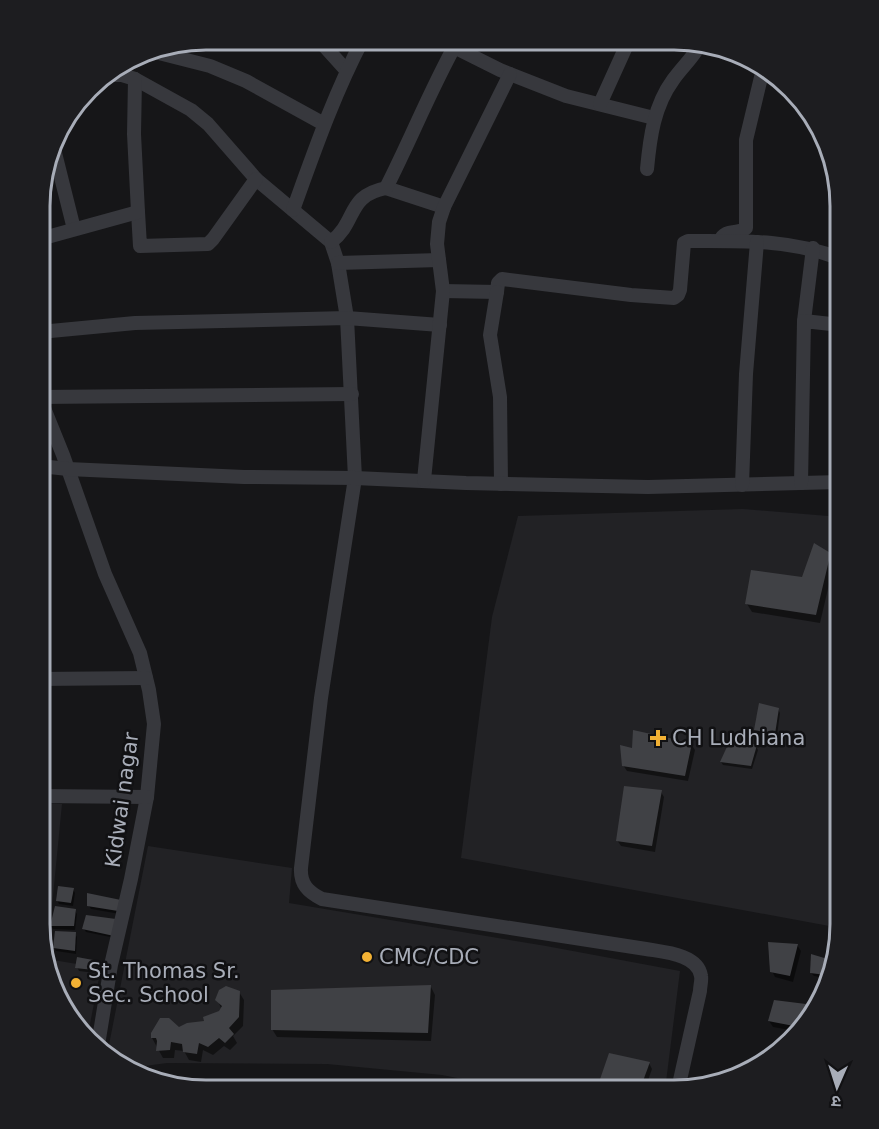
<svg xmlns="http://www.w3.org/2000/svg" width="879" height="1129" viewBox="0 0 879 1129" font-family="'DejaVu Sans','Noto Sans Devanagari',sans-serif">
<rect width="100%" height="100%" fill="#161618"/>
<g fill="#222225">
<polygon points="743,509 840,517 840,928 461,858 492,617 518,516"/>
<polygon points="39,803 62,804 47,957 39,924"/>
<polygon points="148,846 292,868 289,903 546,946 680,971 665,1090 518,1090 442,1075 327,1064 167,1063 130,1068 113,1062 107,1055"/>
<polygon points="47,959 101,968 88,1034 56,997"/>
</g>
<g fill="#0007">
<polygon points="815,545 835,558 839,564 834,563 820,623 752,612 747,604 803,578"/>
<polygon points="778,709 780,713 777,736 758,733 756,729"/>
<polygon points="691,744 695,750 688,781 627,771 623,765 633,750"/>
<polygon points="756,746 758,750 752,769 723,765 721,762"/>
<polygon points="661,792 664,797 655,852 621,846 617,840"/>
<polygon points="73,889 75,893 73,906 59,904 57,900"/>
<polygon points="120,902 120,914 91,909 89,906"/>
<polygon points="75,911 77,914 75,930 53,929 51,926"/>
<polygon points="117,924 115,938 86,932 84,929"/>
<polygon points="75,934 77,937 76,954 56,951 54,948"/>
<polygon points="797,945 801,951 793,982 775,977 772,971"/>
<polygon points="830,961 825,978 814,976 811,973"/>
<polygon points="103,964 105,967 104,974 79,971 77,967"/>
<polygon points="431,987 435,995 431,1041 277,1037 272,1029"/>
<polygon points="239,992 244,1000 243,1026 233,1036 237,1043 230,1050 224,1046 213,1055 203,1050 201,1062 189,1060 184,1051 175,1050 174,1058 163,1058 152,1038 206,1023 220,1012 221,1008 217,999"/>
<polygon points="813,1006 814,1008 812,1016 795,1031 773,1027 769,1021"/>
<polygon points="649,1063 652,1069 646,1086 603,1090 600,1084"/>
</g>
<g fill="#404145">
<polygon points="814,543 837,557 830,556 816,615 745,604 751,570 802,577"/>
<polygon points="759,703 779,708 775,734 754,730"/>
<polygon points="633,730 692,743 685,776 622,766 620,745 632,748"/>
<polygon points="731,738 757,745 751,766 720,762"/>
<polygon points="624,786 662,790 652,846 616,841"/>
<polygon points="58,886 74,888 71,903 56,901"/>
<polygon points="87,893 121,900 118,911 87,906"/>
<polygon points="55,906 76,909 74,926 50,926"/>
<polygon points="86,915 116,919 114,936 82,929"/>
<polygon points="55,931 76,932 75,951 53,948"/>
<polygon points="768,942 798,944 790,976 770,972"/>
<polygon points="811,954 831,960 826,975 810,973"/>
<polygon points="77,957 104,962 103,971 75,968"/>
<polygon points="431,985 428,1033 271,1030 271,990"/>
<polygon points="226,986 240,991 239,1017 229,1028 234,1034 225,1043 219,1038 208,1047 199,1043 197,1054 183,1052 182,1044 171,1042 170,1050 156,1051 157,1041 156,1038 151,1038 151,1033 160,1018 169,1018 179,1027 187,1023 204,1021 203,1017 219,1011 222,1006 215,1000 219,990"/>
<polygon points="774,1000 814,1005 812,1016 799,1027 768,1021"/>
<polygon points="609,1053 650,1062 643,1081 598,1085"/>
</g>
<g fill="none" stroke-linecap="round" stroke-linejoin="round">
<g stroke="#37383d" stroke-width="14">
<polyline points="318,39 346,70"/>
<polyline points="440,40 500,70 566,96 654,118"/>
<polyline points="147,50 210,66 246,81 324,124"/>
<path d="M106 75H122L135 79 191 110 208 124 256 179 331 242 338 263 347 318 355 478 321 698 301 868C300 884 308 892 322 899L646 949C663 952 698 954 701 976 702 980 700 986 700 991L678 1089"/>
<polyline points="600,104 629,40"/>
<polyline points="53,145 74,229"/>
<path d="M647 169C650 137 654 106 673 80 683 66 693 58 701 43"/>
<polyline points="386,188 444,207"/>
<path d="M293 210C314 152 334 94 363 39"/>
<polyline points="138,212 140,246 208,244 213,239 256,179"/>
<polyline points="40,239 138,212 134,134 135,79"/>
<path d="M720 241C725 228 738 235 746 228V140L763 69"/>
<path d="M331 242C358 221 346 196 386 188 411 139 431 88 458 40"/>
<polyline points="338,263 439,260"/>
<path d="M443 291 497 292 498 283 502 279 631 295 674 298 678 295 680 290 684 243 688 241C738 241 793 239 840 259"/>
<polyline points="497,292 490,335 500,397 501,484"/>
<polyline points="804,321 813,248"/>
<polyline points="40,332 135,323 347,318 440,325"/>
<polyline points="40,397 352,394"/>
<polyline points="40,398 63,455 105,574 140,653 149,690 154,724 147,797 131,879 111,965 98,1045"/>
<polyline points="40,466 68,469 244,477 355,478 466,483 648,487 840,482"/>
<polyline points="424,480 443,291 437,244 439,222 444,207 510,74"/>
<polyline points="801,483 804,321 840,325"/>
<polyline points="742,485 746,374 757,242"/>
<polyline points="39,679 146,678"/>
<polyline points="39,796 147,797"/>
</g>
</g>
<g fill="#f2b134" stroke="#111113" stroke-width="2">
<path d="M655 729h6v6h6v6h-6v6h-6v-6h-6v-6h6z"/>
<circle cx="367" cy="957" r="6"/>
<circle cx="76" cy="983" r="6"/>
</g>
<g text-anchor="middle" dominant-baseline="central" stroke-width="5" stroke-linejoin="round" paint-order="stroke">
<g font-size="21" fill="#a8adb8" stroke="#111113" text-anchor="start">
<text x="672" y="738">CH Ludhiana</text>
<text x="379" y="957">CMC/CDC</text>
<text x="88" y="971">St. Thomas Sr.<tspan x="88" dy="24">Sec. School</tspan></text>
</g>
<g font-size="21" fill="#a8adb8" stroke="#111113">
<text transform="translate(122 800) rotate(-82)">Kidwai nagar</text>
</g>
</g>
<path d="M0 0H879V1129H0ZM206 50H674A156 156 0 0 1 830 206V924A156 156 0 0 1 674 1080H206A156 156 0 0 1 50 924V206A156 156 0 0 1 206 50Z" fill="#1d1d20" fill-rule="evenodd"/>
<path fill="none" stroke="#a8adb8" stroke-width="3" d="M206 50H674A156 156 0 0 1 830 206V924A156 156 0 0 1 674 1080H206A156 156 0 0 1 50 924V206A156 156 0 0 1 206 50Z"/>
<g transform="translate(837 1087) rotate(183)" stroke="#111113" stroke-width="4.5" paint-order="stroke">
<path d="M0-4.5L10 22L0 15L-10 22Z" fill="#a8adb8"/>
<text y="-9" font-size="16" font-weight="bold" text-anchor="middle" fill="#a8adb8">उ</text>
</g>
</svg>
